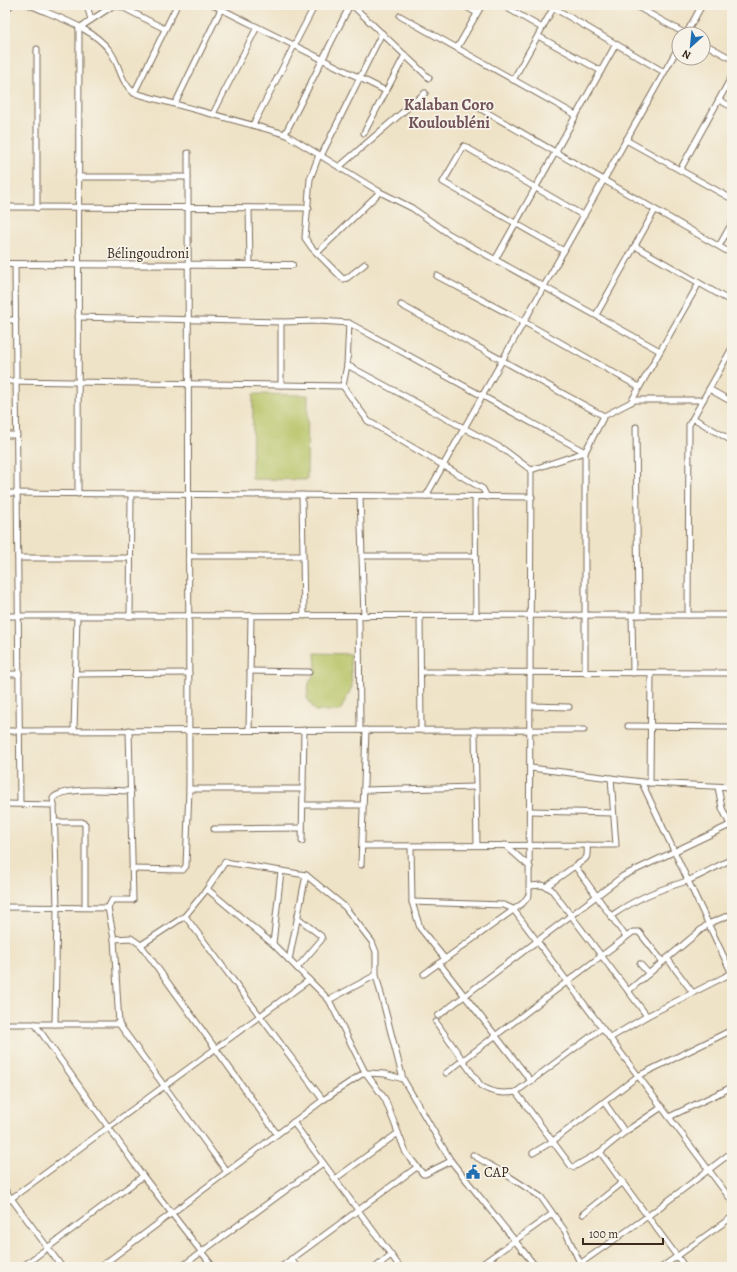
<svg xmlns="http://www.w3.org/2000/svg" width="737" height="1272" viewBox="0 0 737 1272" font-family="Alegreya,serif">
<rect width="100%" height="100%" fill="#f7f3e8"/>
<filter id="ink" filterUnits="userSpaceOnUse"><feTurbulence type="fractalNoise" baseFrequency=".025" numOctaves="2"/><feDisplacementMap in="SourceGraphic" scale="8" xChannelSelector="R" yChannelSelector="G"/><feConvolveMatrix kernelMatrix="1 2 1 2 8 2 1 2 1" color-interpolation-filters="sRGB"/></filter>
<filter id="wash" filterUnits="userSpaceOnUse"><feTurbulence type="fractalNoise" baseFrequency=".012" numOctaves="4" result="noise"/><feDisplacementMap in="SourceGraphic" scale="16" xChannelSelector="R" yChannelSelector="G"/><feGaussianBlur stdDeviation="0.9" result="paint"/><feColorMatrix in="noise" values="0 0 0 0 0 0 0 0 0 0 0 0 0 0 0 0 0 1.4 0 .05"/><feComposite in="paint" operator="in"/></filter>
<g filter="url(#wash)">
<rect width="100%" height="100%" fill="#efe3c7"/>
<g fill="#b5c264" stroke="#787641">
<polygon points="253,394 308,395 307,480 252,479"/>
<polygon points="315,653 350,654 352,687 340,711 315,711 307,698 309,683 316,670"/>
</g>
</g>
<g filter="url(#ink)">
<g fill="none" stroke-linecap="round" stroke-linejoin="round">
<defs>
<g id="minor">
<path d="M30 5C56 17 92 27 110 51 120 65 120 82 134 93L285 134 380 192 412 208 449 234 660 351"/>
<polyline points="87,5 91,20"/>
<polyline points="213,5 386,91"/>
<polyline points="352,5 429,78"/>
<polyline points="463,5 477,13"/>
<polyline points="502,5 542,28"/>
<polyline points="634,5 686,34"/>
<polyline points="725,5 732,9"/>
<polyline points="554,8 664,72"/>
<polyline points="5,11 11,5"/>
<polyline points="400,16 576,115"/>
<polyline points="79,28 111,7 120,6 165,29"/>
<polyline points="686,34 702,5"/>
<polyline points="538,36 601,71"/>
<polyline points="703,43 732,59"/>
<polyline points="457,48 482,5"/>
<polyline points="513,80 555,5"/>
<polyline points="134,93 177,5"/>
<polyline points="719,100 732,107"/>
<polyline points="467,101 732,254"/>
<polyline points="175,104 221,9"/>
<polyline points="213,114 257,27"/>
<polyline points="253,125 315,5"/>
<polyline points="364,133 405,55"/>
<polyline points="285,134 350,5"/>
<polyline points="626,140 732,199"/>
<polyline points="319,155 310,179 305,238 312,248 343,279 347,278 365,264"/>
<polyline points="321,156 382,33"/>
<polyline points="339,167 425,93"/>
<polyline points="680,170 732,76"/>
<polyline points="78,177 188,177"/>
<polyline points="5,207 309,208"/>
<polyline points="37,208 37,49"/>
<polyline points="249,208 250,265"/>
<polyline points="635,246 732,302"/>
<polyline points="719,246 732,223"/>
<polyline points="564,251 443,182 464,146 584,216"/>
<polyline points="317,253 380,192"/>
<polyline points="495,260 616,44"/>
<polyline points="15,264 20,803"/>
<polyline points="437,276 524,322 639,387"/>
<polyline points="401,305 604,416 635,400 703,400"/>
<polyline points="596,315 655,210"/>
<polyline points="78,317 281,322 320,321 349,323 585,452"/>
<polyline points="5,320 16,320"/>
<polyline points="349,323 347,365 343,386 368,421 483,489 487,497"/>
<polyline points="347,365 503,449 531,470 529,895 523,903 424,974"/>
<polyline points="5,381 343,386"/>
<polyline points="281,385 281,322"/>
<polyline points="709,389 732,402"/>
<polyline points="631,402 699,283"/>
<polyline points="693,418 732,441"/>
<polyline points="636,427 638,615"/>
<polyline points="5,435 17,435"/>
<polyline points="531,470 585,452"/>
<polyline points="5,493 532,497"/>
<polyline points="78,494 79,28"/>
<polyline points="302,495 304,616"/>
<polyline points="360,496 364,616"/>
<polyline points="426,496 679,46"/>
<polyline points="475,497 476,616"/>
<polyline points="189,556 303,556"/>
<polyline points="362,556 476,556"/>
<polyline points="18,558 130,558"/>
<polyline points="420,615 421,730"/>
<polyline points="632,615 633,673"/>
<polyline points="688,615 689,425 732,348"/>
<polyline points="5,616 732,615"/>
<polyline points="130,616 131,494"/>
<polyline points="359,616 360,730"/>
<polyline points="250,671 309,672"/>
<polyline points="421,672 732,673"/>
<polyline points="585,673 585,452 604,416"/>
<polyline points="5,674 19,674"/>
<polyline points="75,674 189,673"/>
<polyline points="531,706 569,707"/>
<polyline points="628,726 732,727"/>
<polyline points="129,730 133,900 112,900 108,908 114,939 119,1024 227,1172"/>
<polyline points="249,730 251,616"/>
<polyline points="475,730 477,845"/>
<polyline points="5,731 584,730"/>
<polyline points="74,731 77,616"/>
<polyline points="531,768 650,783 732,787"/>
<polyline points="642,783 732,974"/>
<polyline points="650,783 651,673"/>
<polyline points="718,787 722,808 732,829"/>
<polyline points="189,789 303,789"/>
<polyline points="364,790 475,787"/>
<polyline points="5,804 54,805 57,908 55,1024"/>
<path d="M54 805 53 798C66 786 113 791 131 791"/>
<polyline points="303,805 363,805"/>
<polyline points="530,811 613,813"/>
<polyline points="54,822 82,822 85,824 85,907"/>
<polyline points="214,829 302,828"/>
<polyline points="302,841 304,730"/>
<polyline points="505,845 530,867"/>
<path d="M587 845C588 860 587 858 575 866L626 937"/>
<polyline points="362,846 616,845 611,778"/>
<polyline points="411,846 412,902 420,928 445,959"/>
<polyline points="361,865 366,730"/>
<polyline points="132,869 183,870 186,866 189,789 188,153"/>
<polyline points="281,871 306,875 345,907 372,942 376,952 376,975 403,1079 451,1161 536,1267"/>
<polyline points="530,886 542,885 551,889 647,1016"/>
<polyline points="547,886 575,866"/>
<polyline points="207,889 273,944 329,1000 365,1072 385,1099 406,1153 423,1174 425,1174 451,1161"/>
<polyline points="412,902 504,905 513,909 732,1201"/>
<polyline points="5,907 108,908"/>
<polyline points="185,916 323,1100"/>
<path d="M611 916C639 897 655 891 687 881 702 875 717 866 732 859"/>
<polyline points="114,939 131,938 141,945 277,1134"/>
<polyline points="141,945 185,916 207,889 225,862 281,871 273,944"/>
<polyline points="667,958 693,993"/>
<polyline points="289,960 306,875"/>
<polyline points="439,963 531,1081"/>
<polyline points="640,964 649,974"/>
<polyline points="297,968 322,939 321,936 297,917"/>
<polyline points="628,991 708,924 732,914"/>
<polyline points="329,1000 376,975"/>
<polyline points="438,1016 623,876 732,824"/>
<path d="M436 1022 481 1086C493 1093 502 1094 516 1092L602 1028"/>
<polyline points="5,1024 119,1024"/>
<polyline points="35,1024 143,1176 213,1267"/>
<polyline points="610,1038 647,1016 732,973"/>
<polyline points="367,1073 385,1074 403,1079"/>
<polyline points="446,1073 633,932 639,932 663,962"/>
<polyline points="516,1092 571,1166 574,1167 600,1152 625,1132 662,1107"/>
<polyline points="604,1102 625,1132"/>
<polyline points="669,1117 732,1087"/>
<polyline points="293,1122 400,1267"/>
<polyline points="600,1152 685,1267"/>
<polyline points="533,1153 553,1141 638,1076 732,1030"/>
<polyline points="473,1155 510,1177 541,1197 565,1231 582,1267"/>
<polyline points="335,1179 398,1133"/>
<polyline points="5,1190 62,1267"/>
<polyline points="5,1203 309,980"/>
<polyline points="583,1214 623,1182"/>
<polyline points="291,1259 297,1267"/>
<polyline points="581,1263 648,1216 732,1152"/>
<polyline points="22,1267 143,1176"/>
<polyline points="100,1267 323,1100 365,1072"/>
<polyline points="181,1267 323,1163"/>
<polyline points="281,1267 417,1167"/>
<polyline points="376,1267 391,1255"/>
<polyline points="478,1267 552,1214"/>
<polyline points="662,1267 732,1217"/>
</g>
<polyline id="tertiary" points="5,264 292,265"/>
</defs>
<use href="#minor" stroke="#7a6b59" stroke-width="7"/>
<use href="#tertiary" stroke="#7a6b59" stroke-width="8"/>
<use href="#minor" stroke="#fff" stroke-width="5"/>
<use href="#tertiary" stroke="#fff" stroke-width="6"/>
</g>
</g>
<defs>
<symbol id="civic-bare" viewBox="-9 -9 18 18"><path d="M-.6-6.5H3V-4.5H.6V-3L4-1V1h2V6H-6V1h2V-1L-.6-3ZM-1.2 2.5V6h2.4V2.5Z" fill="#1f6fb2" stroke="#f7f3e8" stroke-width="2.5" paint-order="stroke"/></symbol>
</defs>
<g fill-rule="evenodd">
<use href="#civic-bare" x="463" y="1162" width="20" height="20"/>
</g>
<g text-anchor="middle" dominant-baseline="central" stroke-width="3.5" stroke-linejoin="round" paint-order="stroke">
<g font-size="14" fill="#3b2a1e" stroke="#f7f3e8">
<text x="148" y="253">Bélingoudroni</text>
</g>
<g font-size="14" fill="#3b2a1e" stroke="#f7f3e8" text-anchor="start">
<text x="484" y="1172">CAP</text>
</g>
<g font-size="16" font-weight="bold" fill="#715258" stroke="#f7f3e8">
<text x="449" y="105">Kalaban Coro<tspan x="449" dy="18">Kouloubléni</tspan></text>
</g>
</g>
<rect width="737" height="1272" fill="none" stroke="#f7f3e8" stroke-width="20"/>
<g transform="translate(691 46) rotate(207)"><circle r="19" fill="#f7f3e8" stroke="#aca397"/>
<path d="M0-3L7 15L0 10L-7 15Z" fill="#1f6fb2"/>
<text y="-6" font-size="11" font-weight="bold" text-anchor="middle" fill="#3b2a1e">N</text>
</g>
<path d="M583 1238v6h80v-6" fill="none" stroke="#3b2a1e" stroke-width="2"/>
<text x="589" y="1238" font-size="12" fill="#3b2a1e" stroke="#f7f3e8" stroke-width="3" paint-order="stroke">100 m</text>
</svg>
